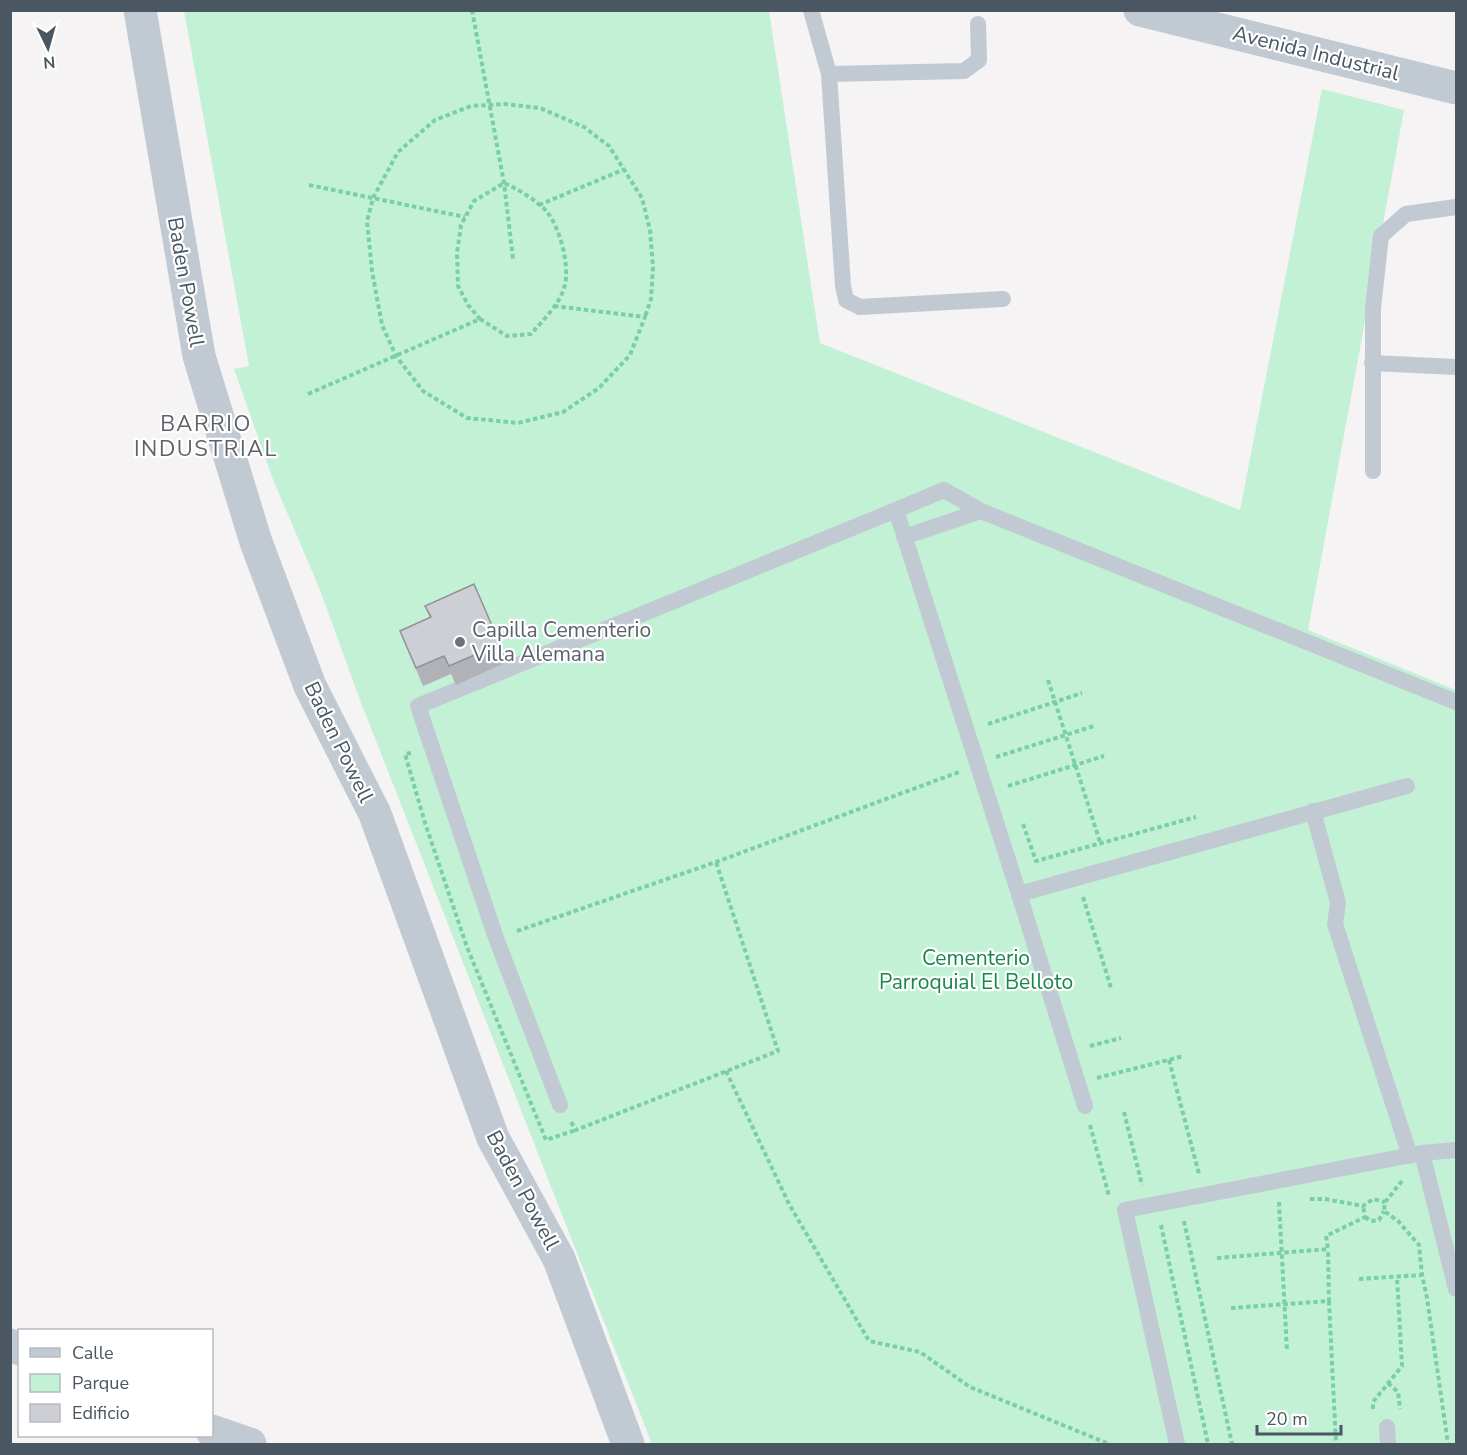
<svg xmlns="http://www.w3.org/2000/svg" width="1467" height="1455" viewBox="0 0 1467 1455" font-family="'Nunito Sans',sans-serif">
<rect width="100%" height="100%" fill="#f5f3f3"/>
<polygon fill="#c3f1d5" points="184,11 769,11 820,343 1240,510 1322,89 1404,110 1308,630 1456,690 1456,1444 652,1444 360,700 320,590 272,477 234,369 249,366"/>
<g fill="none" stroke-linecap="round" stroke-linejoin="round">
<g stroke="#7ad0a6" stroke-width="4" stroke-dasharray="4.5 3" stroke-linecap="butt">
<polyline points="472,10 504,183 513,259"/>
<polyline points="309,185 465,217"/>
<polyline points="539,205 625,169"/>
<polyline points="554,306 645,317 630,355 599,388 563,412 518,423 467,418 423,391 396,356 382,325 372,271 367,221 373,198 398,152 435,120 471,106 505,104 540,108 584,127 609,146 642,198 650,230 653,267 651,299 645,317"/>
<path d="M308 394 480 319 507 336 531 334C543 320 559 305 564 288 571 268 560 228 547 212 538 201 516 188 504 183L474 201 461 225 457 253 458 286 468 305 480 319"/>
<polyline points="1048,680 1101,845"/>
<polyline points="988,724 1082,693"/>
<polyline points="411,753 405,754 425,823 467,947 546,1140 576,1130"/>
<polyline points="996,757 1094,726"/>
<polyline points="1008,786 1104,756"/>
<polyline points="1023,824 1036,861 1196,817"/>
<polyline points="1083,897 1111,988"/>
<polyline points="517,931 716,862 959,772"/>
<polyline points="1090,1046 1121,1038"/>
<polyline points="1169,1060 1199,1174"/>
<polyline points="726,1071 789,1204 869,1341 920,1352 970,1387 1109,1444"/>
<polyline points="1097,1078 1184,1056"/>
<polyline points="1124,1112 1142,1185"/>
<polyline points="571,1122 576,1130 778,1051 716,862"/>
<polyline points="1090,1125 1109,1196"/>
<polyline points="1402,1181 1385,1202 1384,1211 1398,1221 1419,1245 1422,1275 1427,1298 1448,1444"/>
<polyline points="1310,1199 1325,1199 1363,1206 1373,1199 1385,1202"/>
<polyline points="1279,1202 1287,1351"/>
<polyline points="1365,1217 1371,1221 1379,1220 1384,1211"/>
<polyline points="1184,1221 1232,1444"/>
<polyline points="1161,1225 1208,1444"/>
<polyline points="1217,1258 1328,1249 1326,1236 1365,1217 1363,1206"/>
<polyline points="1359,1279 1422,1275"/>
<polyline points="1329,1301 1336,1444"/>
<polyline points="1231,1308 1329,1301 1328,1249"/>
<polyline points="1388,1383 1398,1392 1400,1409"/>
<polyline points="1373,1409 1373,1402 1402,1366 1397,1277"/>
</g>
<g stroke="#c1cad2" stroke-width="16">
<polyline points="811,10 829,74 843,286 846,300 860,307 1003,299"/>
<polyline points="829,74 964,71 979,60 978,24"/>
<polyline points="1372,363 1456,367"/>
<polyline points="1373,471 1373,308 1381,236 1406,214 1456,207"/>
<polyline points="896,510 944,490 981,511"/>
<polyline points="904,537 981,511 1456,702"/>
<polyline points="1313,811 1338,903 1335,924 1410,1156"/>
<polyline points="560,1105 496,938 418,706 896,510 1019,894"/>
<polyline points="1085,1106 1019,894 1407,786"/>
<polyline points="1456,1150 1422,1153 1456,1289"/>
<polyline points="1387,1427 1388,1444"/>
<polyline points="1177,1444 1125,1210 1422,1153"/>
</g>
<g stroke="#c1cad2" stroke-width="33">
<polyline points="140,10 199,356 256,542 310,686 375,814 493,1138 559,1259 628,1444"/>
<polyline points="10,1345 20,1349"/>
<polyline points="212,1431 250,1444"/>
</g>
<polyline stroke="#c1cad2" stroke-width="33" points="1140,10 1456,88"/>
</g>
<polygon fill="#b0b2b7" points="425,606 500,644 507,662 456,685 451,674 423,686 400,631 430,618"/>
<polygon fill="#cdcfd5" stroke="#909195" stroke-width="1.5" points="474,584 500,644 449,666 444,656 416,668 400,631 431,617 425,606"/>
<circle fill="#6b7280" stroke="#fff" stroke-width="2" cx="460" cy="642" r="6"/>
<g text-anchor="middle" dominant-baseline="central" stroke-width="4.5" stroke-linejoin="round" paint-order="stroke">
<g font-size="21" fill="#4a5661" stroke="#fff">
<text transform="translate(1316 53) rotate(14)">Avenida Industrial</text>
<text transform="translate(186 282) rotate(80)">Baden Powell</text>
<text transform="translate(339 742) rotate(64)">Baden Powell</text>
<text transform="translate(523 1190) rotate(62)">Baden Powell</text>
</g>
<g font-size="21" fill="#5b616d" stroke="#fff" text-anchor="start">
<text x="472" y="630">Capilla Cementerio<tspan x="472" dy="24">Villa Alemana</tspan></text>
</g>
<g font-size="21" fill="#17864f" stroke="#fff">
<text x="976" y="958">Cementerio<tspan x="976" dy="24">Parroquial El Belloto</tspan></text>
</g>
<g font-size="22" letter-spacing="1.5" fill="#5f6368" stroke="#fff">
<text x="206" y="424">BARRIO<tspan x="206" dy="25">INDUSTRIAL</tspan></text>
</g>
</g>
<rect width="1467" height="1455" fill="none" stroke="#4a5661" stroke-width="24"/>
<rect x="18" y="1329" width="195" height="108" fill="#ffffff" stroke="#b7bbc0" stroke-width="1.5"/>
<rect x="30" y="1348" width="30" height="9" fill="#c1cad2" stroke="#b7bbc0" stroke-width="1.5"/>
<text x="72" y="1359" font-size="18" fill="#4a5661">Calle</text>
<rect x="30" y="1374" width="30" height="18" fill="#c3f1d5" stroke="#b7bbc0" stroke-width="1.5"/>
<text x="72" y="1389" font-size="18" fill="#4a5661">Parque</text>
<rect x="30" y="1404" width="30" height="18" fill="#cdcfd5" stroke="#b7bbc0" stroke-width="1.5"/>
<text x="72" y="1419" font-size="18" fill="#4a5661">Edificio</text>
<g transform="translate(48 48) rotate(175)" stroke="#ffffff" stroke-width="4.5" paint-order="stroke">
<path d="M0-4.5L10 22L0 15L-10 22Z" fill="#4a5661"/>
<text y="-9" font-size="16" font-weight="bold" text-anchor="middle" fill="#4a5661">N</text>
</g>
<path d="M1257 1425v9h84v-9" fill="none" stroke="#4a5661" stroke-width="3"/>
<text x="1266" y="1425" font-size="18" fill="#4a5661" stroke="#ffffff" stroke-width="4.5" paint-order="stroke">20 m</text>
</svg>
